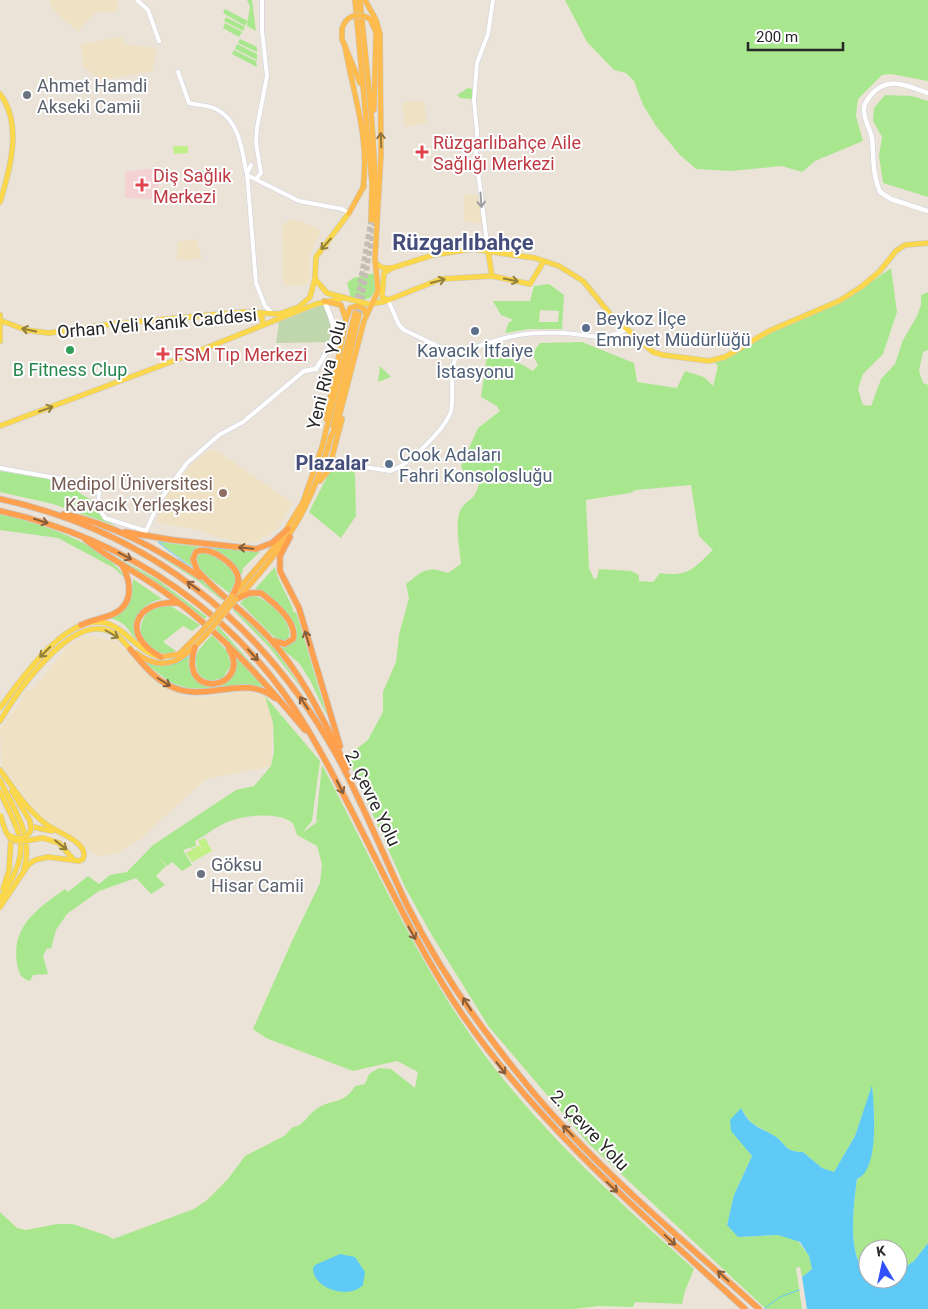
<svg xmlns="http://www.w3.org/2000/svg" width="928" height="1309" viewBox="0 0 928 1309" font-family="Roboto,sans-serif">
<rect width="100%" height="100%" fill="#ebe3d7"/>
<g fill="#efe2c4">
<polygon points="49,0 119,0 116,12 95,12 78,32 53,9"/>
<polygon points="121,37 126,45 156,48 153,71 97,81 91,72 83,67 81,44"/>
<polygon points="410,101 424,101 427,123 405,127 402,103"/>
<polygon points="464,194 480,195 482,223 464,222"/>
<polygon points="290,220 300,221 321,230 310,255 310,283 300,286 283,285 282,226"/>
<polygon points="197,239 202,259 177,260 178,242"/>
<polygon points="210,449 217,451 293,503 277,529 258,541 242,544 193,529 156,522 164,497 170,489 193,463"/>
<polygon points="93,636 116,642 156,680 182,696 200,698 246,691 265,696 273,723 271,766 206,779 140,839 119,853 96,856 81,843 44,821 2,767 0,729 21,702 21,697 26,690 32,690 69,645 82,637"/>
</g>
<g fill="#f4d2d3">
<polygon points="156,168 160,199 125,198 125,172"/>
<polygon points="160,346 168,347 166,361 158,362"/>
</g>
<g fill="#a9e78e" fill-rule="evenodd">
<polygon points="247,0 252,0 256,31 247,26 250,6"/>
<polygon points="565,0 928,0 928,81 891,74 882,75 858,99 856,116 863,141 815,161 802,172 782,166 731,171 696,169 679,154 656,126 643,105 634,81 626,73 614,70 587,42"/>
<polygon points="225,9 248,21 245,26 223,13"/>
<polygon points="226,17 245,27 243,31 224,21"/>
<polygon points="225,23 242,32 239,37 223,28"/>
<polygon points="240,39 257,47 257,52 238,43"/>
<polygon points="237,44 257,54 257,60 235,49"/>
<polygon points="234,50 256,61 257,67 232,54"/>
<polygon points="468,88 472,89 472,99 460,98 457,95"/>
<polygon points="885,95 912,96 928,101 928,197 883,183 879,156 882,137 873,121 874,108"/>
<path d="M891 268 897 312 883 354 863 374 858 389 863 405 871 406 881 379 895 364 903 340 917 316 921 305V295L928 292V350L923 352 919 371 923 383 928 385V1243L914 1261 898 1272V1249H868V1272C846 1260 854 1200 857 1179L860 1178C878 1144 875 1124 872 1087L855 1136 834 1172 822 1168 803 1152C783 1152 787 1143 773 1135 754 1124 753 1127 741 1108L744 1146 752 1156 734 1195 727 1225 739 1237 778 1235 797 1240 809 1256 812 1269 802 1277 800 1267 796 1268 802 1309H766L589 1144 489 1027 430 932 405 887 353 770 350 754 368 740 383 712V692L396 662 399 635 409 598 406 584C422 571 427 565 448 573L461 564C460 551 454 520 461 509 469 497 474 502 479 484L467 479 461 466 478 428 500 411 497 406 481 397 487 355 499 351 533 371 538 365 532 354 540 343 582 342 634 363 637 382 677 388 685 371 704 377 713 386 718 366 715 363 771 331 853 295ZM691 485 699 536 713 550C693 569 689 577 660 573L653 582 639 581V575L631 571 599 569 597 578 594 579 589 568 586 500 630 493 636 490Z"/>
<polygon points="375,273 375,291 370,298 360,301 351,298 347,283 353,278"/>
<path d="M549 284 564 295 562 329H529L505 333 509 322 514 320 501 315 493 301H530L534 286ZM540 310 559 311 558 322H539Z"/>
<polygon points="380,366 391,377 378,382"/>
<polygon points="335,468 352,469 355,474 356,516 341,538 309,512 329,473"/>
<path d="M0 471 78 484V492L95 502C98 516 105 520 117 526L53 504 0 492Z"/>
<path d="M0 514C40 524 104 542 126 579L114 568 58 538 0 530Z"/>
<polygon points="159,542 201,547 191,554 191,566"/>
<polygon points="147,548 200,579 224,598 222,600 198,581"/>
<polygon points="213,548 254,552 260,552 243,568 242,575 232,563"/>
<path d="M202 552C216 556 236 567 235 583L229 593 200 570 196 558Z"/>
<polygon points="111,554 158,580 207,617 205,619"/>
<path d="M275 567C278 584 290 597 294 613L296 612 327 716 310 680 299 663 281 648 294 642 297 629 292 621 262 591 255 589Z"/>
<path d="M133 579 162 599C139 604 132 619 138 641 126 629 127 621 107 618 127 610 132 599 133 579Z"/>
<path d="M253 596C267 597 300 628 286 641L278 640 273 636 240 603 247 597Z"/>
<path d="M171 606 200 625 192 631 183 626 163 642 176 651C146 662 127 629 153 607Z"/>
<polygon points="235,607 277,652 305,693 270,648 233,610"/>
<polygon points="218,626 276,691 216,629"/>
<path d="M212 635 227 651 231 665 223 678 209 681 199 675C192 654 198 650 212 635Z"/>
<path d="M189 657C183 695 240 699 236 657L265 687 245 684 210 689 187 688 170 682 145 663 167 666Z"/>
<path d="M265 696 320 761 312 821 302 833 324 817 316 822 322 765C372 858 414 956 476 1043 537 1129 616 1199 694 1269L685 1291 682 1304 635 1302 633 1307 599 1306 574 1309H0V1212L17 1228 26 1230 57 1224H73L108 1236 113 1239 194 1209 207 1200 228 1179 245 1156 284 1136 293 1127C303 1127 309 1113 318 1108 334 1098 343 1105 355 1086L365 1084 369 1074 379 1068 391 1069 415 1088 418 1072 397 1061 353 1071 266 1038 253 1029 292 941 320 883 322 864 317 846 297 835C295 830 295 824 290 821 274 812 241 815 225 823 214 828 205 836 195 841L196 846 183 850 192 865 182 871 172 862 167 866 157 854 166 866 156 876 165 885 151 894 136 878 99 891 67 914 56 930 51 949 47 948 43 956 48 974 33 975 30 981C21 979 19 973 17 964 11 926 37 909 65 889L68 892 88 876 99 884 110 875 127 872 153 845 236 790 254 786 271 766 274 751 273 723Z"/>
</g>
<polygon fill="#c0d6ac" points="324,304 333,325 329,342 276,343 279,322"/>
<g fill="#c1f088">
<polygon points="188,146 188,153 174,154 173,146"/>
<polygon points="205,838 212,851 192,862 186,853 199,845 203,851 198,841"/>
</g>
<g fill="#60caf7">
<path d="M872 1085C874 1106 880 1170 857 1179 854 1201 846 1261 868 1272V1279H898V1272L914 1261 928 1243V1309H807L802 1277 812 1269 809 1256 800 1242 778 1235 738 1237 727 1225 734 1195 752 1156 731 1131 730 1120 741 1108C750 1126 757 1126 773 1135 787 1143 783 1152 803 1152L822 1168 834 1172 855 1136Z"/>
<path d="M340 1254 355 1257 365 1272 363 1285C349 1300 313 1289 313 1268L315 1265Z"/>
</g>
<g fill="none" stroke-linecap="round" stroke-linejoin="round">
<g stroke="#60caf7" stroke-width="1">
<polyline points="167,542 158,542 193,569 191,560"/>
<polyline points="208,547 226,549"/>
<polyline points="198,549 207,546 217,552"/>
<path d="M190 655C185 679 209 696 229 680L235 666V655L269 691C248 680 230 688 208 690 182 693 159 679 142 661 160 668 175 667 190 655Z"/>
<polyline points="764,1309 780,1297 799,1290"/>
</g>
<g stroke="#c4bdb4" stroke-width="5" stroke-dasharray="5 2.5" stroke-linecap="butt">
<polyline points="355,313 371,220"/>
<polyline points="359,315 375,221"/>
</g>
<defs>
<g id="tertiary">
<polyline points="137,0 148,10 159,41"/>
<path d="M178 72 189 103C197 105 208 105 216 109 239 120 242 149 246 171"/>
<polyline points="251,165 247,173 256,283 265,306 272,313"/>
<polyline points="247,175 299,201 342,209 349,213"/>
<polyline points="256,179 261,173 256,143 257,128 267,76 262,31 262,0"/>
<polyline points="488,251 476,156 477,131 474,101 477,63 488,34 493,0"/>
<polyline points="388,300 399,325 404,330 457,355"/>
<path d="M345 464 390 471C407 467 446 428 451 411 455 396 447 362 460 353 466 349 475 347 482 345 515 334 528 332 564 333 587 334 605 343 626 329"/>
<polyline points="0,468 84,483 99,493 98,507 105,518 146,531 160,500 187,463 219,435 243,422 304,371"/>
</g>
<g id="secondary">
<path d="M928 93C907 86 888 75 871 95 868 99 864 103 864 108 863 119 870 128 872 138 874 158 872 173 880 192L891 199 928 211"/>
<path d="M304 371 316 369C336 337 340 336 324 301"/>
</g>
<g id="primary">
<path d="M0 94C23 124 10 170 0 202"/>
<polyline points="488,251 492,276"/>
<polyline points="375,263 383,268 391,268"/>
<polyline points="315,279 327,293 368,304 383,302 441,279 492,276 530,284 544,261"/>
<polyline points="388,300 382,297 384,273 392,268 433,255 472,249 535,258 559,266 583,281 611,315 653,352 663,355 709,361 725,357 769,331 839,301 861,287 879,272 896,251 905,245 928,243"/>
<polyline points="254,313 262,317 263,325"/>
<polyline points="0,315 0,341"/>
<polyline points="2,321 26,330 49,333 111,324 244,312 279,314 299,307 310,297 315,279 316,257 349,213"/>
<polyline points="0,426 176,360 316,304 344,298"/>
<path d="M0 708C20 681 71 604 113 626 131 635 140 653 161 657"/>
<path d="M0 721C17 692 70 615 109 631 118 634 124 642 130 649"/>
<path d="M0 770C15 790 29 813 50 827 60 833 90 844 83 859L79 861 48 857 35 860 28 865 0 907"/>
<path d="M0 780C14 810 34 835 24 869"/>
<polyline points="12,791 30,821"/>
<path d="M0 792C24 841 31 850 0 899"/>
<polyline points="33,827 52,831"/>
<polyline points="43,838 59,843 74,860"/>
<polyline points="3,889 9,870 11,838"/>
</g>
<g id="trunk">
<polyline points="355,0 372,183 371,220"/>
<path d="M360 0C367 74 377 147 375 221"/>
<polyline points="370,19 376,32 374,110"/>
<polyline points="342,29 342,39 360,83"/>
<path d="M345 46C353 95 370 136 363 188"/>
<polyline points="349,213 364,186"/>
<polyline points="324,301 341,305 346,320 326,419"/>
<polyline points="347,317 350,308 358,306 364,309 366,315"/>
<polyline points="342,419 332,457 335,461 345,464"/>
<polyline points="333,426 359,315"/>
<polyline points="330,439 338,421 364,321 378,291 375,258 381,154 380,34 376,20 365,0"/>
<polyline points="320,481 332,466 342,464"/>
<polyline points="236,592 278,543 303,502 322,447 355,313"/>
<path d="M238 598C288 543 311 510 331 437"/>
<path d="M136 653C166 676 186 657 207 634"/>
<polyline points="161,657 179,654 203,630"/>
</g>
<g id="motorway">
<path d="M0 499C149 531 262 622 336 754 363 803 383 855 407 905 428 947 454 989 482 1027 508 1062 535 1097 566 1129 626 1193 694 1250 759 1309"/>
<path d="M0 511C128 539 241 616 308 730 364 824 402 927 464 1017 542 1129 645 1217 745 1309"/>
<path d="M64 514C113 524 159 550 200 577"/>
<polyline points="125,532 173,540 256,549 272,543 288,529"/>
<polyline points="290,537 280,556 280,571 299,608 340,746"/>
<path d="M85 539C111 561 143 575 170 596 222 634 264 681 305 730"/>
<path d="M232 596C235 590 240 583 238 577 236 564 209 545 196 552L193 559 197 570C219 595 248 614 270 639 304 676 325 724 347 768"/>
<path d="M236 599 250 593H261C273 602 298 622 293 639L285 644 274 641"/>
<path d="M81 625C91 620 101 619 111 615 134 606 132 583 122 565"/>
<path d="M195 647C177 702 253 689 229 649"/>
<path d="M130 649C142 663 154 679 172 687 207 703 244 673 275 698"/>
<path d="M161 657C121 636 133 600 178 603"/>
</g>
</defs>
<use href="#tertiary" stroke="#ccd0e2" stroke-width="5"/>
<use href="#secondary" stroke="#ccd0e2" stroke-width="5.5"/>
<use href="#primary" stroke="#c7c7c7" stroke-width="6"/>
<use href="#trunk" stroke="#c7c7c7" stroke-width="6"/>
<use href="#motorway" stroke="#c7c7c7" stroke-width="7"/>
<use href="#tertiary" stroke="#fff" stroke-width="4"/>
<use href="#secondary" stroke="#fff" stroke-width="4.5"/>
<use href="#primary" stroke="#fbd74c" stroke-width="5"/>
<use href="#trunk" stroke="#fdbc4d" stroke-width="5"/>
<use href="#motorway" stroke="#ffa04e" stroke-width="5.5"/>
<defs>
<g id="primary-bridge">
<path d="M1 816C8 848 16 842 43 838"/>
<path d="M11 836C19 841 27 838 31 830L30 821"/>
</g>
<g id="trunk-bridge">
<path d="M342 29C346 15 358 12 370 19"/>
<polyline points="203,630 232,596"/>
<polyline points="207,634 236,599"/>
</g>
</defs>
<use href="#primary-bridge" stroke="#c7c7c7" stroke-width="6" stroke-linecap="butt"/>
<use href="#trunk-bridge" stroke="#c7c7c7" stroke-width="6" stroke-linecap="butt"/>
<use href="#primary-bridge" stroke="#fbd74c" stroke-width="5"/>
<use href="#trunk-bridge" stroke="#fdbc4d" stroke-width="5"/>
</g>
<defs><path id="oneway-shaft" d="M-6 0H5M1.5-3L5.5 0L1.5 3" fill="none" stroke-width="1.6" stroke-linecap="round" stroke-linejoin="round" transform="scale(1.25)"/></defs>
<use stroke="#92723a" href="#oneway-shaft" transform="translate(381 140) rotate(-92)"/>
<use stroke="#9e9e9e" href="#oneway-shaft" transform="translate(481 200) rotate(86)"/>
<g stroke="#917f3a">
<use href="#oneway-shaft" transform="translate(326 244) rotate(132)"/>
<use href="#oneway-shaft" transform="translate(511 280) rotate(12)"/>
<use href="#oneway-shaft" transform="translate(438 281) rotate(-15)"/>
<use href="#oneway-shaft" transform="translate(29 330) rotate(-168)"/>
<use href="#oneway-shaft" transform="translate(46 409) rotate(-20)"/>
<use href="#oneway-shaft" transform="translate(112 634) rotate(30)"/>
<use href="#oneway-shaft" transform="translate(45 652) rotate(135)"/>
<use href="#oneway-shaft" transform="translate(61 845) rotate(38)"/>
</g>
<g stroke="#885d39">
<use href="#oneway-shaft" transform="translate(41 521) rotate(18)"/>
<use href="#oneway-shaft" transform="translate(246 548) rotate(-175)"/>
<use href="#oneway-shaft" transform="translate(125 556) rotate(28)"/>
<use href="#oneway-shaft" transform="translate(193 586) rotate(-144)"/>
<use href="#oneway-shaft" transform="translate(307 638) rotate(-106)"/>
<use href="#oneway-shaft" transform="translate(253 655) rotate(48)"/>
<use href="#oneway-shaft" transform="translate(164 682) rotate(32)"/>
<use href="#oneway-shaft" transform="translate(304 703) rotate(-124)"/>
<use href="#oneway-shaft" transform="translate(340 787) rotate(63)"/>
<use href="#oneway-shaft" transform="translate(412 933) rotate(60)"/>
<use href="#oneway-shaft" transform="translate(467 1004) rotate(-123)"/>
<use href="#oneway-shaft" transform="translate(501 1068) rotate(52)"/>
<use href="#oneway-shaft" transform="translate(568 1131) rotate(-134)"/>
<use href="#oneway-shaft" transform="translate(612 1187) rotate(43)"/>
<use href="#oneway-shaft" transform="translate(670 1240) rotate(43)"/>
<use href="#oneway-shaft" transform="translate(723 1276) rotate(-137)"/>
</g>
<g fill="#6b7280" stroke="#fff" stroke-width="2">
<circle cx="27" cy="95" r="5"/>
<circle cx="201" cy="874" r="5"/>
</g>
<g fill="#e0444e" stroke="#fff" stroke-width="2">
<path d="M419.5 144.5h5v5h5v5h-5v5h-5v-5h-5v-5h5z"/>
<path d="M139.5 177.5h5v5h5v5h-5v5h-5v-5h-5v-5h5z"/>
<path d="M160.5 346.5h5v5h5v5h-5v5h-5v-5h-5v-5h5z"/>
</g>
<g fill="#5c6f8a" stroke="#fff" stroke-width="2">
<circle cx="586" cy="328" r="5"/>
<circle cx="475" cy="331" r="5"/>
<circle cx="389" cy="464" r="5"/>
</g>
<circle fill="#2e9e5b" stroke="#fff" stroke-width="2" cx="70" cy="350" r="5"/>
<circle fill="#8d6e63" stroke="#fff" stroke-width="2" cx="223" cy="493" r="5"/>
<g text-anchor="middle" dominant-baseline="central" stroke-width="4" stroke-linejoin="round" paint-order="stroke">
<g font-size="18" fill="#5b616d" stroke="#fff" text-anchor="start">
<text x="37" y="85">Ahmet Hamdi<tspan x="37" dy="21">Akseki Camii</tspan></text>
<text x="211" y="864">Göksu<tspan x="211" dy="21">Hisar Camii</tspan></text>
</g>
<g font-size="18" fill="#be3a42" stroke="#fff" text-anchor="start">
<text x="433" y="142">Rüzgarlıbahçe Aile<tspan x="433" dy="21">Sağlığı Merkezi</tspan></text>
<text x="153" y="175">Diş Sağlık<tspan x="153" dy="21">Merkezi</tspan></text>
<text x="174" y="354">FSM Tıp Merkezi</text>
</g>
<g font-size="18" fill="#4e5e75" stroke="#fff" text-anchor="start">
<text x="596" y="318">Beykoz İlçe<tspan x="596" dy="21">Emniyet Müdürlüğü</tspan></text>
<text x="475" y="350" text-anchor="middle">Kavacık İtfaiye<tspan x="475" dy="21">İstasyonu</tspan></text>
<text x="399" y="454">Cook Adaları<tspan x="399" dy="21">Fahri Konsolosluğu</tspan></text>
</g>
<g font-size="18" fill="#272727" stroke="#fff">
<text transform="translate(157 323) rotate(-5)">Orhan Veli Kanık Caddesi</text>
<text transform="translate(326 375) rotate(-76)">Yeni Riva Yolu</text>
<text transform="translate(373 798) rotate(64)">2. Çevre Yolu</text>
<text transform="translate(590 1130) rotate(46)">2. Çevre Yolu</text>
</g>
<g font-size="18" fill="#27864d" stroke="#fff">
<text x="70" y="369">B Fitness Clup</text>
</g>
<g font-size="18" fill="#785e54" stroke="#fff" text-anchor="end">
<text x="213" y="483">Medipol Üniversitesi<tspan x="213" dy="21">Kavacık Yerleşkesi</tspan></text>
</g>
<g font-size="20" font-weight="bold" fill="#454d7a" stroke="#fff">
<text x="332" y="463">Plazalar</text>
</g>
<g font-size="22" font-weight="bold" fill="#454d7a" stroke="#fff">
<text x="463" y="242">Rüzgarlıbahçe</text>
</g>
</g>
<g transform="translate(883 1264) rotate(351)"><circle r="24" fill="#ffffff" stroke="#a9a9a9"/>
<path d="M0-4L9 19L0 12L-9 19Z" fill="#3050ff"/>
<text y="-8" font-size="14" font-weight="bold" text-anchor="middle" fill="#272727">K</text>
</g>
<path d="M748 42v8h95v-8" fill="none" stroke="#272727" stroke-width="2.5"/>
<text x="756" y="42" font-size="15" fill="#272727" stroke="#ffffff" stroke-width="4" paint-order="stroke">200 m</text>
</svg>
